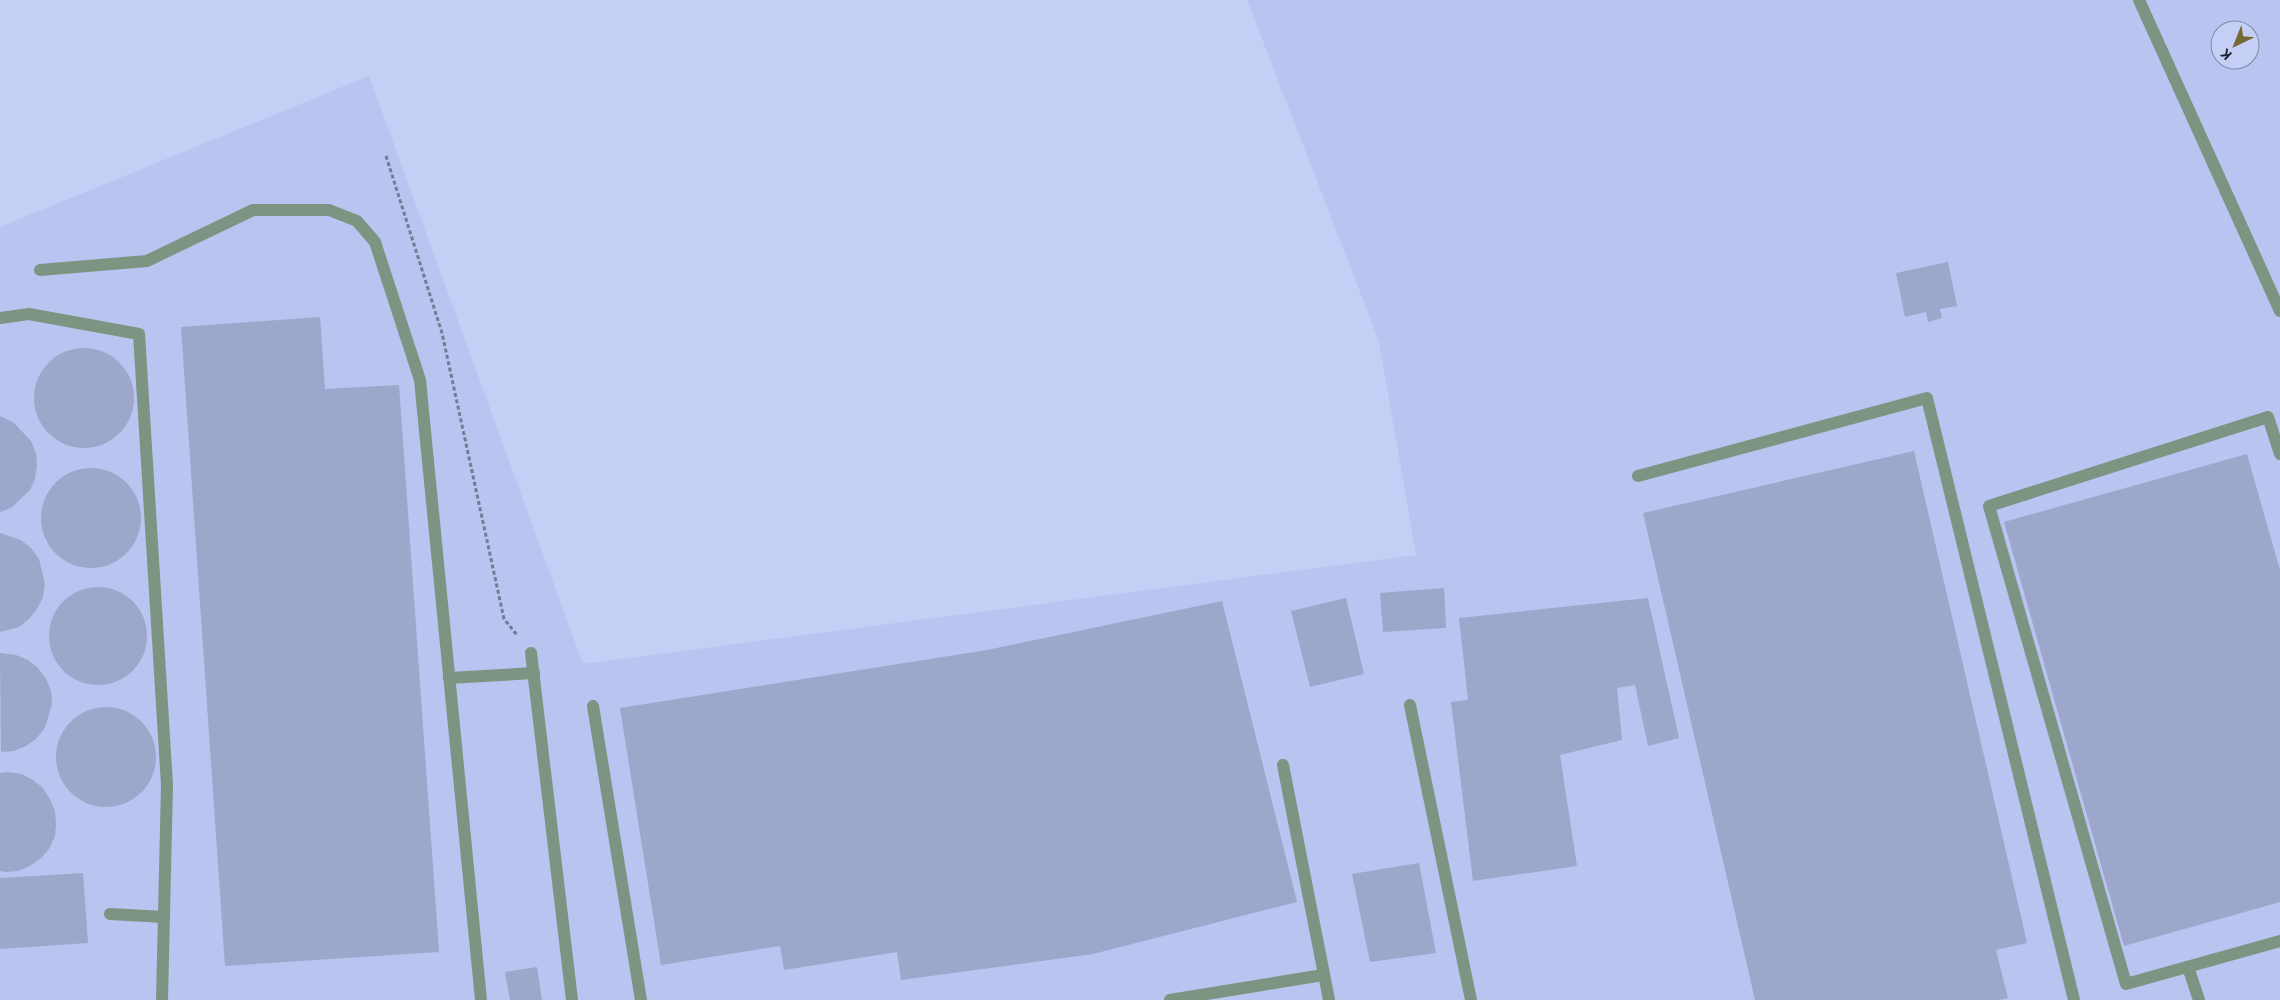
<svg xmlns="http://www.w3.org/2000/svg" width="2280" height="1000" viewBox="0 0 2280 1000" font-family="Barlow,sans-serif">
<rect width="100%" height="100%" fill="#c5cff5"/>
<path fill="#b9c4f0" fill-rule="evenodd" d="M1247 0H2280V1000H0V227L369 76 583 664 1416 555 1379 341ZM2220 30H2250V60H2220Z"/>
<g fill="#9da7cb">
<polygon points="1948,262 1957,306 1940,309 1942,318 1928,322 1926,312 1905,317 1896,273"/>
<polygon points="320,317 325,389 399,385 439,952 225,966 181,327"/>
<circle cx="84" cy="398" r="50"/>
<polygon points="0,416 13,422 31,441 36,453 37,466 35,479 30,490 11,508 0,512"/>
<polygon points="1914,451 2027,943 1996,950 2008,998 2000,1000 1755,1000 1643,513"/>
<polygon points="2247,454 2280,570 2280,902 2124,946 2004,522"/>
<circle cx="91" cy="518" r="50"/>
<polygon points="0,533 21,540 31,548 39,559 45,584 43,597 37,609 29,619 19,627 0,632"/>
<circle cx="98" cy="636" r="49"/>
<polygon points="1444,588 1446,628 1383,632 1380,593"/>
<polygon points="1346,598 1364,674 1310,687 1291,611"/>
<polygon points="1648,598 1679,738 1648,746 1635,685 1617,688 1622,740 1560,755 1577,866 1473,881 1451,702 1468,700 1459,618"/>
<polygon points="1222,601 1297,902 1093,954 901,980 897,952 784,970 780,946 661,965 620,708 987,650"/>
<polygon points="0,653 16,655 28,660 38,668 46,679 51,691 52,704 45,728 36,739 26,746 14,751 1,752"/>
<circle cx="106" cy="757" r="50"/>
<polygon points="8,772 21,774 33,780 43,788 50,799 55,811 56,824 55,836 49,849 41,858 30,866 18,871 6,872 0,871 0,773"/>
<polygon points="1419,863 1436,953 1370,962 1352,874"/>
<polygon points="83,873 88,943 0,949 0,878"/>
<polygon points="537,967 542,1000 510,1000 505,972"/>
</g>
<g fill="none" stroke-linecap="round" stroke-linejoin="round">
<polyline stroke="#747b95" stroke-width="3" stroke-dasharray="4 2.5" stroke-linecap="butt" points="386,156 442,333 504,619 517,635"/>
<g stroke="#7b9582" stroke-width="12">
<polyline points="2139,0 2280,311"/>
<polyline points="40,270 147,261 253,210 329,210 357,221 375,242 420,380 481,1000"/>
<polyline points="0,318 29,314 139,334 167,785 162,1000"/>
<polyline points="2280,454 2268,417 1989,506 2126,984 2280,941"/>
<polyline points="1638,476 1927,398 2074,1000"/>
<polyline points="531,653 572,1000"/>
<polyline points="449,678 534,673"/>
<polyline points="1410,705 1471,1000"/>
<polyline points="593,706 641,1000"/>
<polyline points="1283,765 1329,1000"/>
<polyline points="110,914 164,917"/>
<polyline points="2188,967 2199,1000"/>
<polyline points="1170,1000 1323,975"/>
</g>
</g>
<g transform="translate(2235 45) rotate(223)"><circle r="24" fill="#c5cff5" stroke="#828aa6"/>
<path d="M0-4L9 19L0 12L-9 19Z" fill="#766835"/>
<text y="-8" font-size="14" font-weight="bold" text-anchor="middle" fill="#1e2230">K</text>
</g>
</svg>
